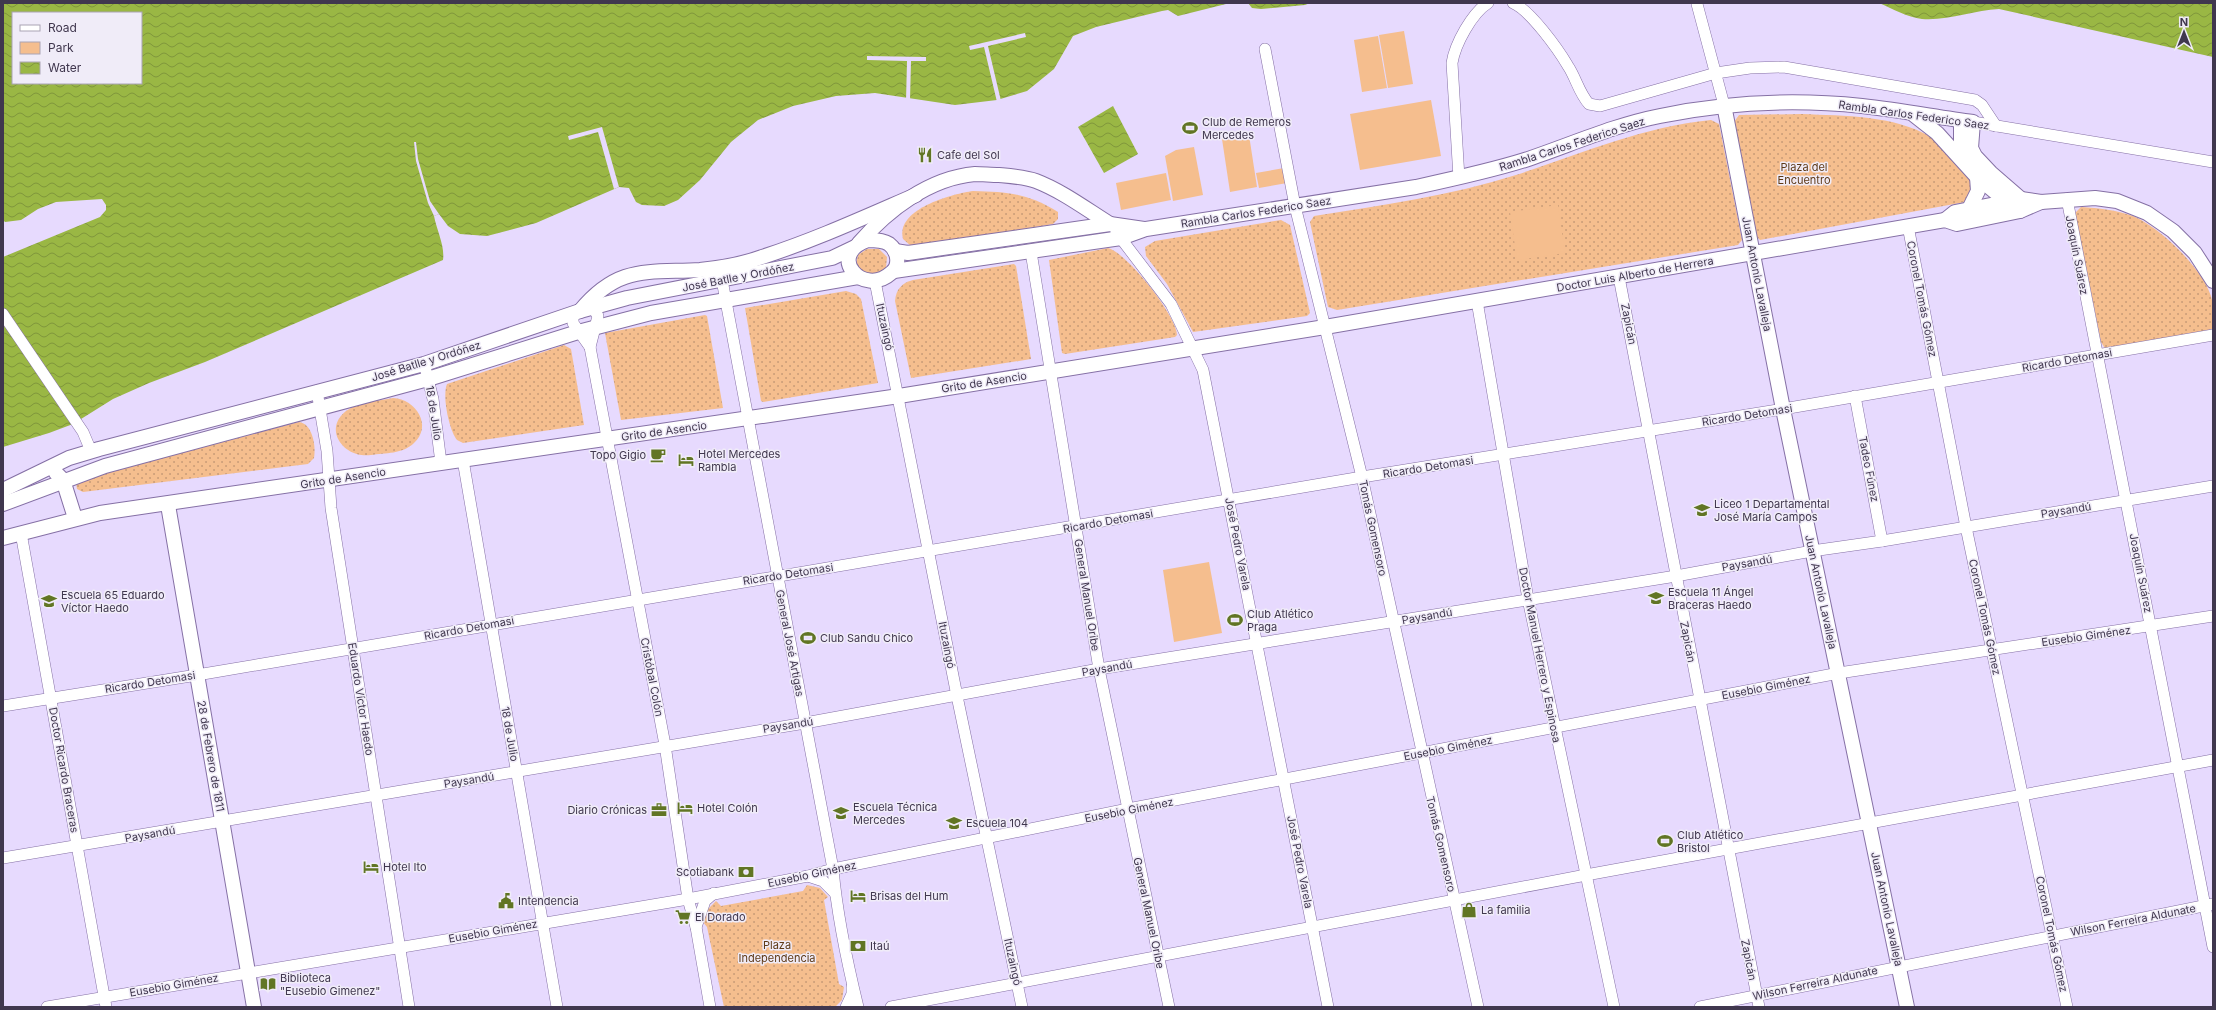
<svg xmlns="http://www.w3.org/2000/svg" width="2216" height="1010" viewBox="0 0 2216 1010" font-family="Inter,sans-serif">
<defs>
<pattern id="green-dots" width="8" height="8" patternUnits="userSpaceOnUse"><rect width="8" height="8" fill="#f5be8e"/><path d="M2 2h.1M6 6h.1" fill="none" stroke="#c89b76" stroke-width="1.8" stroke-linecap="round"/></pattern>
<pattern id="water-waves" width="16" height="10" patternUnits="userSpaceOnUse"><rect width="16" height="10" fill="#9ab744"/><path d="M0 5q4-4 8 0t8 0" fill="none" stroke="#7f963b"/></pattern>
</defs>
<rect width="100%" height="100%" fill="#e7dafe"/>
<g fill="url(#green-dots)">
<path d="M1802 114C1844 116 1894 115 1931 137L1960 166 1968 176 1972 187 1965 202 1760 240 1757 237 1734 122 1739 115Z"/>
<path d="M1711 120 1719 124 1742 240 1738 245 1337 310 1328 307 1310 222 1314 216C1382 205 1450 196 1516 175 1580 154 1642 127 1711 120Z"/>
<path d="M973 191C1008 192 1027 193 1058 212V219L1053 224 917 247 911 246 903 239C895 209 952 194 973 191Z"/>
<path d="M2081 207C2099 208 2116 210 2133 216 2160 227 2210 274 2213 305 2214 313 2213 321 2213 329L2106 350 2101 342 2075 213Z"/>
<polygon points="1281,220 1290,225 1310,313 1307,316 1193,332 1167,284 1146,256 1145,247 1155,241"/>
<path d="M1108 248C1127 253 1176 315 1177 335L1175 337 1065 354 1062 353 1049 260Z"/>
<polygon points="867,249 879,249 887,257 886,268 879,274 864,275 856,265 858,255"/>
<path d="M1014 264 1016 266 1031 359 911 378 895 301C896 289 902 283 913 280Z"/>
<polygon points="846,291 856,294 861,299 878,383 763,402 761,401 745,308"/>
<polygon points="705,315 707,316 723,408 621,420 605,333"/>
<path d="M564 345 571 349 584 425 463 443 457 440C449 430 442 396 447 384Z"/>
<path d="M393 398C416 399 433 426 414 443 403 454 385 453 371 455 345 459 322 430 346 411 358 402 379 401 393 398Z"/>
<path d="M299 422C313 424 316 447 314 458L308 464 83 492 77 489 76 483 78 480Z"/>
<polygon points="807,885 820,888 828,897 824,900 839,984 844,987 842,1000 835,1007 724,1007 707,927 703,922 705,912 716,901 721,906 803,891"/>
</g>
<g fill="#f5be8e">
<polygon points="1404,31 1413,84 1388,88 1379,35"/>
<polygon points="1378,36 1387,88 1362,92 1354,40"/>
<polygon points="1431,100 1441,156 1360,170 1350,114"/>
<polygon points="1249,135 1257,187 1230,192 1222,139"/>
<polygon points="1194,147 1203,195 1173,201 1165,156 1176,150"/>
<polygon points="1284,168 1287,183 1259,188 1256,173"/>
<polygon points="1166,173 1171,200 1121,210 1116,183"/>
<polygon points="1558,205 1565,253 1517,260 1510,212"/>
<polygon points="1209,562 1222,633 1174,642 1163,570"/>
</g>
<g fill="url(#water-waves)" fill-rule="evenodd">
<path d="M3 3H1230L1178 16 1168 10 1162 11 1096 27 1073 36 1054 69 1027 91 997 100 955 105 875 93 836 96 793 106 758 120 731 142 700 180 678 200 664 206 642 205 636 202 629 188 619 187 536 223 487 236 460 234 448 226 439 214 434 216C437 231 445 246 443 260L205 362 149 383 113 399 73 424 49 433 3 447V257L100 217 106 210V205L102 199 56 202 38 209 21 220 5 222 3 220ZM13 13H141V83H13Z"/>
<polygon points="1248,3 1310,3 1305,5 1261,9 1252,8"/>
<path d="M1879 3H2213V57L1999 9C1974 10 1948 21 1922 19 1907 17 1893 9 1879 3Z"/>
<polygon points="1113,106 1138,154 1104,173 1078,127"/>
</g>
<g fill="#e7dafe">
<polygon points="1025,33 1026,37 988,46 1001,101 997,102 984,47 970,50 969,46"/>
<polygon points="867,56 926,57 926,61 911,61 910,101 906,101 907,61 867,60"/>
<polygon points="602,127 619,187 614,189 598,132 569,140 568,136"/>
<polygon points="414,142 416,142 418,159 430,201 439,214 434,216 428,203 416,161"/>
</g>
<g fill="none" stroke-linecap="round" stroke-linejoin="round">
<defs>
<g id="minor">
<path d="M1513 3C1530 10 1558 49 1568 66 1576 78 1579 93 1589 104L1600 106 1716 73 1750 68 1784 67 1975 100 1982 105 1996 126"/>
<polyline points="1697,4 1724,105"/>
<polyline points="1265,49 1295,206 1362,477 1478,1007"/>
<polyline points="1973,122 2213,162"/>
<path d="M1459 178 1452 63C1455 44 1472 13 1488 3"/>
<polyline points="2067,199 2213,947"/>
<polyline points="1908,226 1966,527 2067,1007"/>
<polyline points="1116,232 1171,304 1203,370 1328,1007"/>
<polyline points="1031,252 1099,669 1169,1007"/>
<polyline points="1619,277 1759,1007"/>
<path d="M722 280 833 869C837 915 847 962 858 1007"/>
<polyline points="875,281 957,696 1022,1007"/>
<polyline points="1477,301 1528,599 1614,1007"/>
<polyline points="3,314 83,432 91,451"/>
<polyline points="573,314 573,323 590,347 665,745 688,899 696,927 710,1007"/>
<polyline points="590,347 598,316 593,308"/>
<polyline points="426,371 433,399 441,463"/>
<polyline points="317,391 327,451 331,508 409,1007"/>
<polyline points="1855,396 1882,541"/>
<polyline points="463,460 557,1007"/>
<polyline points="21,533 106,1007"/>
<polyline points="3,706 197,675 1362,477 1783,409 2213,335"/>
<polyline points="3,858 805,723 1099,669 1676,576 1812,551 1882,541 2213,486"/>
<polyline points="808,876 823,881 835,893"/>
<polyline points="696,927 705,901 714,893"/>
<polyline points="47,1007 688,899 808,876 833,869 1128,809 1839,673 2213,616"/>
<polyline points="846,1007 852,994 852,987"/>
<polyline points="891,1007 1586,875 2213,760"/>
<polyline points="1700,1007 2213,904"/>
</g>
<g id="tertiary">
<polyline points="1724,105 1783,409 1907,1007"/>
<polyline points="1914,115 1937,133 1977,177 2011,205"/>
<polyline points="1961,158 1961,121"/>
<polyline points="1969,209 1978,191 1977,177"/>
<polyline points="1945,220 1955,212 2021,199 2041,202 2095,198 2117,201 2147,213 2173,231 2195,253 2213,281"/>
<path d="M868 240C874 240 883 240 889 244 898 251 901 266 891 273 863 298 825 255 868 240Z"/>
<path d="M859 243C888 210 929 178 975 174 983 174 991 175 999 175 1010 176 1025 177 1036 181 1062 191 1086 209 1110 224"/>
<polyline points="895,251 908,253 1110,224 1144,229"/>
<path d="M894 271 1121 238 1146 229 1416 187C1453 179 1490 171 1525 160 1570 145 1614 125 1660 116 1727 102 1795 99 1862 106 1899 110 1936 117 1973 122L1971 148 1975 156 1991 173 2021 199 2020 211"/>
<path d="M580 311C618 265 646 273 700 270 720 268 743 264 762 257 815 240 865 217 916 195"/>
<polyline points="56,473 63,480 75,518"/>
<polyline points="3,490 69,458 99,449 424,364 580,311 627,298 832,258 853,248"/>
<polyline points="3,504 105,466 428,379 578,332 651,313 858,277"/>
<polyline points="168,505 254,1007"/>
<polyline points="3,538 100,513 899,396 1325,327 1945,220 1957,224 2020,211 2041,202"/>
</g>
</defs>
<use href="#minor" stroke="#8570a5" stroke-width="12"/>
<use href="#tertiary" stroke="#8570a5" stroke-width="16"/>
<use href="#minor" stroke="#fff" stroke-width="11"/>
<use href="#tertiary" stroke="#fff" stroke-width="14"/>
</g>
<defs>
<symbol id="stadium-bare" viewBox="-9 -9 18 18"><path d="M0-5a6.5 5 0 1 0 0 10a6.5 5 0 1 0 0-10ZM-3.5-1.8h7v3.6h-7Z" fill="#617524" stroke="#f0ecf8" stroke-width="2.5" paint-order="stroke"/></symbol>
<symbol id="restaurant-bare" viewBox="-9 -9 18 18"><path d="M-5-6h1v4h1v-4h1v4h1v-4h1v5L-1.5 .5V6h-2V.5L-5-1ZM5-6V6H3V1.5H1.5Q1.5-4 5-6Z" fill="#617524" stroke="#f0ecf8" stroke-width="2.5" paint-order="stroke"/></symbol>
<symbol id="cafe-bare" viewBox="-9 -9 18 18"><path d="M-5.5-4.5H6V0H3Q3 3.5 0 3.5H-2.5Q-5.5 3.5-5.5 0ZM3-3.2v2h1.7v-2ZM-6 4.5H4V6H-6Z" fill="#617524" stroke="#f0ecf8" stroke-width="2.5" paint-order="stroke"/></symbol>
<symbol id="hotel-bare" viewBox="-9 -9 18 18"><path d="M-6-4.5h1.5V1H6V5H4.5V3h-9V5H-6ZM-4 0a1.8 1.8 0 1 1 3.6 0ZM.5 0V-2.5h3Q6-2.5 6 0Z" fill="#617524" stroke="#f0ecf8" stroke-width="2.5" paint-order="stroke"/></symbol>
<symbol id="school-bare" viewBox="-9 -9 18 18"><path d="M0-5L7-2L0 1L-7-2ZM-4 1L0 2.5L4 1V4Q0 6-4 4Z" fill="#617524" stroke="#f0ecf8" stroke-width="2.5" paint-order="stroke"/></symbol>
<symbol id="office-bare" viewBox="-9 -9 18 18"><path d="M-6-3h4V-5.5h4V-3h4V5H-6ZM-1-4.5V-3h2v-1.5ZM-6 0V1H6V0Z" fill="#617524" stroke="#f0ecf8" stroke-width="2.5" paint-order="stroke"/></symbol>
<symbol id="bank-bare" viewBox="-9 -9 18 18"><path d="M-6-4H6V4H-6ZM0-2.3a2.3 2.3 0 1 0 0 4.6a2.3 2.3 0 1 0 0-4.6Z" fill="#617524" stroke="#f0ecf8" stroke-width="2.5" paint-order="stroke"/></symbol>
<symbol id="civic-bare" viewBox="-9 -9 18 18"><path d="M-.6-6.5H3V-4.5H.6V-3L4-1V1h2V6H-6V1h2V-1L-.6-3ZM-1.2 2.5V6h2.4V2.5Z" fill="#617524" stroke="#f0ecf8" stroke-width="2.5" paint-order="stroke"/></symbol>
<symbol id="shop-bare" viewBox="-9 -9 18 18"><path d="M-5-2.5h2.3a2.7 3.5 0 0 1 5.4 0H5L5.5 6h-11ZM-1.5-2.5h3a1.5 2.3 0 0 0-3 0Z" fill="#617524" stroke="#f0ecf8" stroke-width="2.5" paint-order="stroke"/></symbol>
<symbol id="supermarket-bare" viewBox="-9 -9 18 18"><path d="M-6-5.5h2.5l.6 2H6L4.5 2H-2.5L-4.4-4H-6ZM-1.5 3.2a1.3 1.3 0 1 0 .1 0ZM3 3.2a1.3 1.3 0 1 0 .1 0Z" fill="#617524" stroke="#f0ecf8" stroke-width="2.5" paint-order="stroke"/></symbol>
<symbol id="library-bare" viewBox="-9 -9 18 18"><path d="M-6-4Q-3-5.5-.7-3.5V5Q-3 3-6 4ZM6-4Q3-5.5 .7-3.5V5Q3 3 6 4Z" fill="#617524" stroke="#f0ecf8" stroke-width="2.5" paint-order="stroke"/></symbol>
</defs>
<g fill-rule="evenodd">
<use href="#stadium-bare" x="1179" y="117" width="22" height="22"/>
<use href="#restaurant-bare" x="914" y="144" width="22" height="22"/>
<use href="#cafe-bare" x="647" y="444" width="22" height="22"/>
<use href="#hotel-bare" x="675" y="449" width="22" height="22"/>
<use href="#school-bare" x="1691" y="499" width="22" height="22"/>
<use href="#school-bare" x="1645" y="587" width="22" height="22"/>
<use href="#school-bare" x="38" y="590" width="22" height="22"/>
<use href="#stadium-bare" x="1224" y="609" width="22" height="22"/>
<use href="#stadium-bare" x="797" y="627" width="22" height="22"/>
<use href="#hotel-bare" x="674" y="797" width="22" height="22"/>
<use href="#office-bare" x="648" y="799" width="22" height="22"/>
<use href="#school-bare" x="830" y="802" width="22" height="22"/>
<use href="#school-bare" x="943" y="812" width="22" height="22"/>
<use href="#stadium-bare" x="1654" y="830" width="22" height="22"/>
<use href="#hotel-bare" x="360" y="856" width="22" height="22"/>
<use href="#bank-bare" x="735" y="861" width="22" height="22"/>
<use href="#hotel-bare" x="847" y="885" width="22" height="22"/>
<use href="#civic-bare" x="495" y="890" width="22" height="22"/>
<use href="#shop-bare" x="1458" y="899" width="22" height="22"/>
<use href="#supermarket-bare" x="672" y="906" width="22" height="22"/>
<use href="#bank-bare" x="847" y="935" width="22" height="22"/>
<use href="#library-bare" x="257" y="973" width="22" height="22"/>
</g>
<g text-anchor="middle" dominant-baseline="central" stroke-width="3" stroke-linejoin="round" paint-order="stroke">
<g font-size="11" fill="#40374e" stroke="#f0ecf8">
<text transform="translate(1914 115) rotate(8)">Rambla Carlos Federico Saez</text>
<text transform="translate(1572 144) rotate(-18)">Rambla Carlos Federico Saez</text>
<text transform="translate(1256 212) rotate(-9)">Rambla Carlos Federico Saez</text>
<text transform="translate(2077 255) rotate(79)">Joaquín Suárez</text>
<text transform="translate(1635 274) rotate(-10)">Doctor Luis Alberto de Herrera</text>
<text transform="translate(1757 274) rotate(79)">Juan Antonio Lavalleja</text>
<text transform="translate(738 277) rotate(-11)">José Batlle y Ordóñez</text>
<text transform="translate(1922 299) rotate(79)">Coronel Tomás Gómez</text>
<text transform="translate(1629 324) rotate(79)">Zapicán</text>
<text transform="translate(885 327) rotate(78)">Ituzaingó</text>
<text transform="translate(2067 360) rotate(-10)">Ricardo Detomasi</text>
<text transform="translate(426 361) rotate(-17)">José Batlle y Ordóñez</text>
<text transform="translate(984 382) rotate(-9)">Grito de Asencio</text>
<text transform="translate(434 413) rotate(81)">18 de Julio</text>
<text transform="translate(1747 415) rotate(-9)">Ricardo Detomasi</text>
<text transform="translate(664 431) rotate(-8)">Grito de Asencio</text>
<text transform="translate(1428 467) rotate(-9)">Ricardo Detomasi</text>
<text transform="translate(1869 469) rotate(79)">Tadeo Fúnez</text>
<text transform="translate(343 478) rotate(-9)">Grito de Asencio</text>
<text transform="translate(2066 510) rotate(-9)">Paysandú</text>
<text transform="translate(1108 521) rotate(-10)">Ricardo Detomasi</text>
<text transform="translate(1373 528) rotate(78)">Tomás Gomensoro</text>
<text transform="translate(1238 544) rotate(79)">José Pedro Varela</text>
<text transform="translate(1747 563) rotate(-10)">Paysandú</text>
<text transform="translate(2141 573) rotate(79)">Joaquín Suárez</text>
<text transform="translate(788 574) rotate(-9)">Ricardo Detomasi</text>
<text transform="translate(1821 592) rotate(78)">Juan Antonio Lavalleja</text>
<text transform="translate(1087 595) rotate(81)">General Manuel Oribe</text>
<text transform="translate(1427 616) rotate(-10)">Paysandú</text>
<text transform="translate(1985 617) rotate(78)">Coronel Tomás Gómez</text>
<text transform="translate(469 628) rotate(-10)">Ricardo Detomasi</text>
<text transform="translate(2086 636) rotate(-8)">Eusebio Giménez</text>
<text transform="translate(1688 642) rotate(79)">Zapicán</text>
<text transform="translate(790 643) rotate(79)">General José Artigas</text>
<text transform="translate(947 645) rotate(79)">Ituzaingó</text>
<text transform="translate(1540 655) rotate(79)">Doctor Manuel Herrero y Espinosa</text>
<text transform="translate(1107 668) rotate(-10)">Paysandú</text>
<text transform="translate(652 677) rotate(79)">Cristóbal Colón</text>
<text transform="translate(150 682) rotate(-9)">Ricardo Detomasi</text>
<text transform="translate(1766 687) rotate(-11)">Eusebio Giménez</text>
<text transform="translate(361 699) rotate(81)">Eduardo Víctor Haedo</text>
<text transform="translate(788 725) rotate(-9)">Paysandú</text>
<text transform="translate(510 734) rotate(80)">18 de Julio</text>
<text transform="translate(1448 748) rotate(-11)">Eusebio Giménez</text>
<text transform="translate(211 756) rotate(80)">28 de Febrero de 1811</text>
<text transform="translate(64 770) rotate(80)">Doctor Ricardo Braceras</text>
<text transform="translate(469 780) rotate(-9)">Paysandú</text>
<text transform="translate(1129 810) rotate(-11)">Eusebio Giménez</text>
<text transform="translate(150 834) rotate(-10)">Paysandú</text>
<text transform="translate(1441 844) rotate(77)">Tomás Gomensoro</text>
<text transform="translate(1300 862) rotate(79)">José Pedro Varela</text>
<text transform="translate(812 874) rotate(-12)">Eusebio Giménez</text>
<text transform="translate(1887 909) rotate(78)">Juan Antonio Lavalleja</text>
<text transform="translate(1149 913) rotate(78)">General Manuel Oribe</text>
<text transform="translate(2133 920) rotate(-11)">Wilson Ferreira Aldunate</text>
<text transform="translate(493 931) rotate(-10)">Eusebio Giménez</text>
<text transform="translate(2052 934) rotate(78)">Coronel Tomás Gómez</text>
<text transform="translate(1749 960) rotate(79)">Zapicán</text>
<text transform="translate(1013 962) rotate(78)">Ituzaingó</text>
<text transform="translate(1815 983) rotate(-12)">Wilson Ferreira Aldunate</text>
<text transform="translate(174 985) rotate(-10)">Eusebio Giménez</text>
</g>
<g font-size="11" fill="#40374e" stroke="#f0ecf8" text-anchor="start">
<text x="1202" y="122">Club de Remeros<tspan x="1202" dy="13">Mercedes</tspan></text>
<text x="937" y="155">Cafe del Sol</text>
<text x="698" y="454">Hotel Mercedes<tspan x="698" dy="13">Rambla</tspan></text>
<text x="646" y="455" text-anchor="end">Topo Gigio</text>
<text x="1714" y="504">Liceo 1 Departamental<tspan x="1714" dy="13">José María Campos</tspan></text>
<text x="1668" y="592">Escuela 11 Ángel<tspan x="1668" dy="13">Braceras Haedo</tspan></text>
<text x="61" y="595">Escuela 65 Eduardo<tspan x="61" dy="13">Víctor Haedo</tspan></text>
<text x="1247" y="614">Club Atlético<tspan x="1247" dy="13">Praga</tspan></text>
<text x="820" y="638">Club Sandu Chico</text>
<text x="853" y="807">Escuela Técnica<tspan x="853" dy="13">Mercedes</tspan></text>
<text x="697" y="808">Hotel Colón</text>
<text x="647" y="810" text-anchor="end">Diario Crónicas</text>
<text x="966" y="823">Escuela 104</text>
<text x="1677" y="835">Club Atlético<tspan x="1677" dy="13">Bristol</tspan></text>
<text x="383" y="867">Hotel Ito</text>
<text x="734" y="872" text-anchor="end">Scotiabank</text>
<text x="870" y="896">Brisas del Hum</text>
<text x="518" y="901">Intendencia</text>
<text x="1481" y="910">La familia</text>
<text x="695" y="917">El Dorado</text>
<text x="870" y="946">Itaú</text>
<text x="280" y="978">Biblioteca<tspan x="280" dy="13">"Eusebio Gimenez"</tspan></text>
</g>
<g font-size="11" fill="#5e3a17" stroke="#f0ecf8">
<text x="1804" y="167">Plaza del<tspan x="1804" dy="13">Encuentro</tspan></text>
<text x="777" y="945">Plaza<tspan x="777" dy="13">Independencia</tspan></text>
</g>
</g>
<rect width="2216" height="1010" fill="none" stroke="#40374e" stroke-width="8"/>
<rect x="12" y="12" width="130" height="72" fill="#f0ecf8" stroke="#aaa4b4"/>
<rect x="20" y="25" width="20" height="6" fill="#ffffff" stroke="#aaa4b4"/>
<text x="48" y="32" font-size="12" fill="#40374e">Road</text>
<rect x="20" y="42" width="20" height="12" fill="#f5be8e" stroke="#aaa4b4"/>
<text x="48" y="52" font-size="12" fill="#40374e">Park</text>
<rect x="20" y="62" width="20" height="12" fill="url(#water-waves)" stroke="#aaa4b4"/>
<text x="48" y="72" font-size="12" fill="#40374e">Water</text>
<g transform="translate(2184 32)" stroke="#f0ecf8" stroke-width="3" paint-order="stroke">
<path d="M0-3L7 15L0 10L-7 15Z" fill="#40374e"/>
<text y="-6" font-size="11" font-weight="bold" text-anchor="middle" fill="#40374e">N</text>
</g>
</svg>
